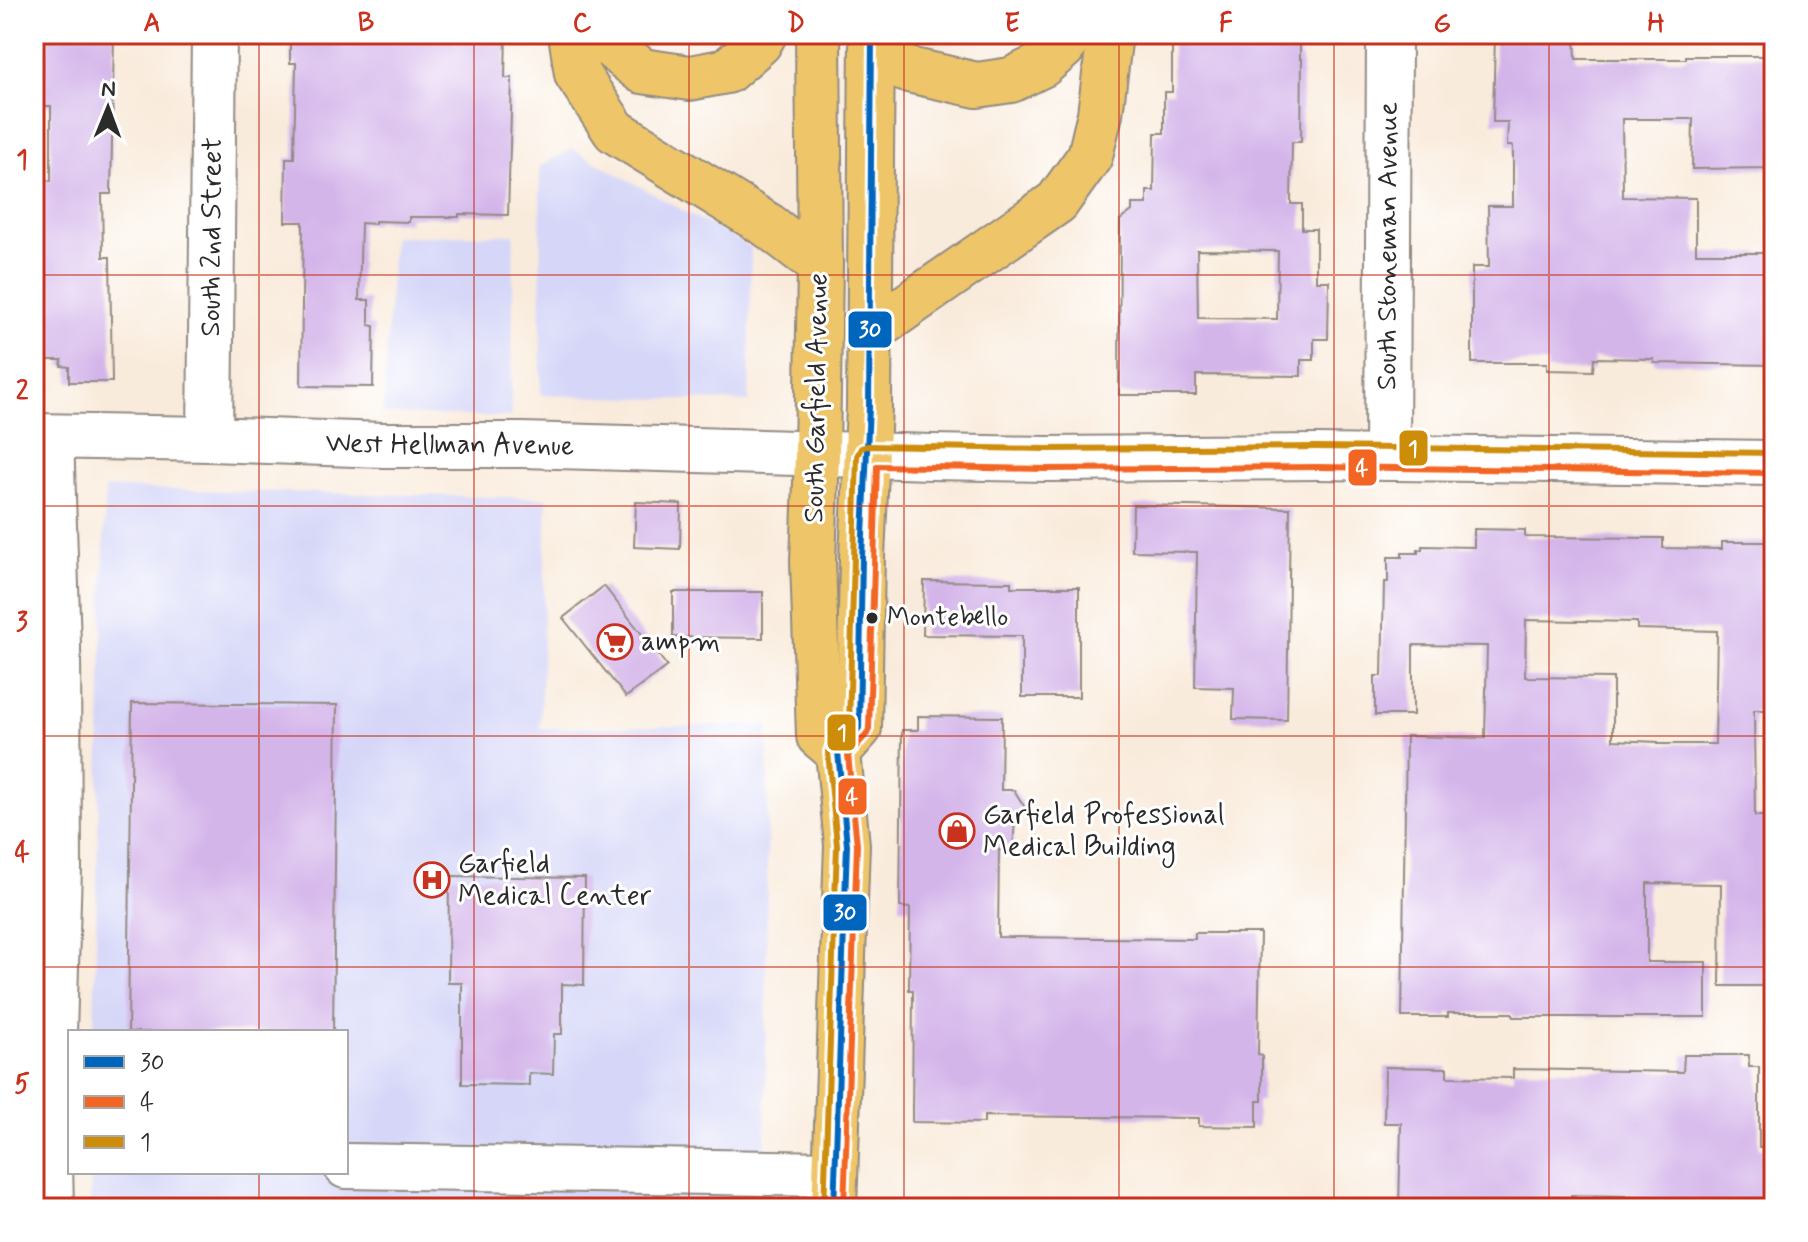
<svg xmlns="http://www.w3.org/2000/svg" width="1808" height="1242" viewBox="0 0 1808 1242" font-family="Mynerve,sans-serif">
<rect width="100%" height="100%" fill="#fff"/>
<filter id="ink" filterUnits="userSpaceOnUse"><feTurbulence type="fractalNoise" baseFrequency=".0125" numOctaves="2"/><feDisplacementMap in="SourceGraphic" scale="16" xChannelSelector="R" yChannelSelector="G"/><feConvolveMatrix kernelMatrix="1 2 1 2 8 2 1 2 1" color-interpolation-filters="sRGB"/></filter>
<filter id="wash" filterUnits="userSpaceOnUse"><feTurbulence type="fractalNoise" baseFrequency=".006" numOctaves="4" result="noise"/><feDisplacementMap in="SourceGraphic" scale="32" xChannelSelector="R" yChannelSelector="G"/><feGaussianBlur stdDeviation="1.8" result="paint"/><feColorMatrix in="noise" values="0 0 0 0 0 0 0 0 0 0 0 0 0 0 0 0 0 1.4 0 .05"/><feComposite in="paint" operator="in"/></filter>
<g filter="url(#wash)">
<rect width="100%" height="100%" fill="#f9ebdb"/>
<g fill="#d6d7f8">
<polygon points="572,149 751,248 749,402 541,395 540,166"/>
<polygon points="514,234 511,417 383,414 393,237"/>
<polygon points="105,488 547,498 540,728 768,725 765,1208 90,1208 91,1172 346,1172 346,1032 94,1032"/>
</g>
<g id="blocks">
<g fill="#d4b5ea" fill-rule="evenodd">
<polygon points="43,34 114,34 111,194 102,194 103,257 110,257 112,382 69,382 69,367 61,366 62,360 43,360 43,339 34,339 34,247 37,247 37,239 39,239 40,180 51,181 51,106 42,106"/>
<polygon points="290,34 506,34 505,78 512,78 508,215 459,214 459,217 409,217 409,222 375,221 375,224 361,223 359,300 369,300 369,325 374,326 373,387 301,386 303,222 285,222 286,158 294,158 296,63 290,63"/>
<path d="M1172 34H1292V44L1300 45V59H1302L1301 142H1292L1291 204H1302V229H1316V281H1329L1328 339H1314V360H1301V376L1196 375V395H1119L1120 220 1132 211V204H1147V191H1154L1155 133H1164V92H1172ZM1197 250 1278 251 1277 319 1198 318Z"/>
<polygon points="1495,34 1575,34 1576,59 1686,59 1686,56 1774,56 1774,168 1692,169 1693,119 1622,119 1623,197 1696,198 1696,253 1774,253 1774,365 1654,363 1654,359 1594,358 1593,371 1547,370 1547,363 1472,363 1472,267 1489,267 1488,206 1513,206 1513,146 1507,146 1508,122 1493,122"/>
<polygon points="636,502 681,504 680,549 634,547"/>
<polygon points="1133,505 1290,508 1287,720 1233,719 1234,688 1195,687 1197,552 1132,551"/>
<path d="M1474 529 1525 530V537L1663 538V548L1722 549V542H1774V710H1754L1755 816H1772V874L1769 876 1773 986H1720L1721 884 1647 883V962H1706V1017H1514L1512 1013H1448V1017H1402L1406 736 1485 738 1487 646 1413 645V715H1375V676H1382L1384 582H1388V557H1402V553H1418V550H1422V546L1474 547ZM1526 620 1637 622V629L1717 631 1715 744H1658V742L1613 740V678L1525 677Z"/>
<polygon points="924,581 1011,582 1011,587 1079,587 1079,697 1022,697 1022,636 923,635"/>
<polygon points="604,586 667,666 626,697 563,618"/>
<polygon points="673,592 763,592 763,638 673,637"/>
<polygon points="132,703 337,705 333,1032 128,1032"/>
<polygon points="918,716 1002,717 1001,790 1014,790 1027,811 1015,819 1013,849 999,850 998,937 1195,939 1195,933 1260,933 1258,1055 1262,1056 1262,1101 1257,1101 1257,1127 1199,1126 1199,1118 984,1116 984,1123 912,1122 913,990 909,990 910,908 900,907 902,730 918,730"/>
<polygon points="449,876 585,878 584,985 562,984 562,1034 554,1034 553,1074 529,1073 529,1085 462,1084 462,983 448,983"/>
<polygon points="1684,1055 1749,1055 1749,1067 1759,1067 1759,1148 1770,1148 1770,1200 1746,1200 1746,1205 1630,1204 1631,1196 1571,1195 1571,1208 1399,1208 1401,1123 1384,1123 1385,1067 1447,1068 1447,1077 1513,1078 1513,1069 1683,1072"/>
</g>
</g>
</g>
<g filter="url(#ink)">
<use href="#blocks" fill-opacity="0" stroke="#928b83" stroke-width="2"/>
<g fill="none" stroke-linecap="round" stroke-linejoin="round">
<defs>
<g id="minor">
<path id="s1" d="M34 436 210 439 384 445H522L932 457 1046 459 1317 457 1774 463"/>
<polyline points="51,437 58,645 59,868 50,1164 51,1208"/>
<path id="s2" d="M210 439 214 34"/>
<path id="s3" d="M1387 458 1389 34"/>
<polyline points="346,1166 835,1174"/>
</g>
<g id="major">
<polyline points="818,34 820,265 817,455 813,561 819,736 838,752"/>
<polyline points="834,1208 847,845 838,752 859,728 862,557 869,407 872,34"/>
</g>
<g id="highway">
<polyline points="571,34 577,74 615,131 769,226 820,265"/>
<polyline points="604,34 608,44 642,71 690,78 727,71 759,43 764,34"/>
<polyline points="872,41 904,69 977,85 1011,80 1042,65 1063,47 1072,34"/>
<polyline points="870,332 1057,202 1090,156 1100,114 1110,34"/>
</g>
</defs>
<use href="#minor" stroke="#928b83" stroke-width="48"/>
<use href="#major" stroke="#928b83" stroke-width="48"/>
<use href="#highway" stroke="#928b83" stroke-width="48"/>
<use href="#minor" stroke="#fff" stroke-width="44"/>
<use href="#major" stroke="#eec569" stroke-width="44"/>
<use href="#highway" stroke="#eec569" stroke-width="44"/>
<defs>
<polyline id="bus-1" points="834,1208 847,845 838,752 859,728 862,557 869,407 872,34"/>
<polyline id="bus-2" points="844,1208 857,845 848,755 867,734 869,729 877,466 1046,469 1317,467 1774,473"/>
<polyline id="bus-3" points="824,1208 837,845 828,752 830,746 849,724 857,456 861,448 867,446 1046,449 1317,447 1774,453"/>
</defs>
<use href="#bus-1" stroke="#fff" stroke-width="12"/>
<use href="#bus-2" stroke="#fff" stroke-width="12"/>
<use href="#bus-3" stroke="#fff" stroke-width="12"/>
<use href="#bus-1" stroke="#0065bd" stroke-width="6"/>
<use href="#bus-2" stroke="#f26522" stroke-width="6"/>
<use href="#bus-3" stroke="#ce8d09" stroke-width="6"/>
</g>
</g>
<path fill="none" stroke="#c8321e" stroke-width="2" stroke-opacity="0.55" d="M259 34V1032M474 34V1208M689 34V1208M904 34V1208M1119 34V1208M1334 34V1208M1549 34V1208M34 275H1774M34 506H1774M34 736H1774M34 967H1774M259 1172V1208"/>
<defs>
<symbol id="supermarket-ring" viewBox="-11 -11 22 22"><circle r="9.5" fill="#fff" stroke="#c8321e" stroke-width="1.5"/><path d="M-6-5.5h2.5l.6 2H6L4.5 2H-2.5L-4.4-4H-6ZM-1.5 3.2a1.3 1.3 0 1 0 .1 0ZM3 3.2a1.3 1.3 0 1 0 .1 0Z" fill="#c8321e"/></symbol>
<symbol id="shop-ring" viewBox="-11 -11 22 22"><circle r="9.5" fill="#fff" stroke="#c8321e" stroke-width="1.5"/><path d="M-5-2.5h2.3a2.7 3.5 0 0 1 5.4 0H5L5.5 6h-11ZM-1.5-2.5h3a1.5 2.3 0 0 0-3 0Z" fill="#c8321e"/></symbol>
<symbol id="hospital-ring" viewBox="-11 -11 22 22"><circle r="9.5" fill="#fff" stroke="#c8321e" stroke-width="1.5"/><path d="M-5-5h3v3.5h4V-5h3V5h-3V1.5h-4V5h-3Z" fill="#c8321e"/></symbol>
</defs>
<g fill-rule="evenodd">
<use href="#supermarket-ring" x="595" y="622" width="40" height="40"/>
<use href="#shop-ring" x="937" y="811" width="40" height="40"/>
<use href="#hospital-ring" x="412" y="860" width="40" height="40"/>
</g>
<circle fill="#2b2b2b" stroke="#fff" stroke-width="3" cx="872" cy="618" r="7"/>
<g text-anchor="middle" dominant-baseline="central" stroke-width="6" stroke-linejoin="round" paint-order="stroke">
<g font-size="26" fill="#2b2b2b" stroke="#fff" text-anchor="start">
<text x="887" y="618">Montebello</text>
</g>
<g font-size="28" fill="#2b2b2b" stroke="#fff">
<text stroke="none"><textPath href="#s2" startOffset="202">South 2nd Street</textPath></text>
<text stroke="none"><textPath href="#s3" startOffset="212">South Stoneman Avenue</textPath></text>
<text transform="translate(817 398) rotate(-89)">South Garfield Avenue</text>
<text stroke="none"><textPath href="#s1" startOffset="416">West Hellman Avenue</textPath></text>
</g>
<g font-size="28" fill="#2b2b2b" stroke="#fff" text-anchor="start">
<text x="641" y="642">ampm</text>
<text x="983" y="815">Garfield Professional<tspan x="983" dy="32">Medical Building</tspan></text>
<text x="458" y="864">Garfield<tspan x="458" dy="32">Medical Center</tspan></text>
</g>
</g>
<g stroke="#fff" stroke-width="3">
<rect x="847" y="310" width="46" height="39" rx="8" fill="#0065bd"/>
<rect x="1398" y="429" width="31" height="38" rx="8" fill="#ce8d09"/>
<rect x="1347" y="448" width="31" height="39" rx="8" fill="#f26522"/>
<rect x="826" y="713" width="31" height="39" rx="8" fill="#ce8d09"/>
<rect x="837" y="777" width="31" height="39" rx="8" fill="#f26522"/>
<rect x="822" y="893" width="46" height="39" rx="8" fill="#0065bd"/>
</g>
<g font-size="22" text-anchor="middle" font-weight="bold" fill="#fff">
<text x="870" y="337">30</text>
<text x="1413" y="456">1</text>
<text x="1362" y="475">4</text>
<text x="842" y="740">1</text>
<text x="852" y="804">4</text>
<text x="845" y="920">30</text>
</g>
<rect width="1808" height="1242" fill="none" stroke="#fff" stroke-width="88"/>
<rect x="68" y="1030" width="280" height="144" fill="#ffffff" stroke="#aaaaaa" stroke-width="2"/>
<rect x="84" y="1056" width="40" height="12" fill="#0065bd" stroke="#aaaaaa" stroke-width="2"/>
<text x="140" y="1070" font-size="24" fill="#2b2b2b">30</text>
<rect x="84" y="1096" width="40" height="12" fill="#f26522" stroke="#aaaaaa" stroke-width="2"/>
<text x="140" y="1110" font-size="24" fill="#2b2b2b">4</text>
<rect x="84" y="1136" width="40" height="12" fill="#ce8d09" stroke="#aaaaaa" stroke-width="2"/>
<text x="140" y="1150" font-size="24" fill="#2b2b2b">1</text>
<g transform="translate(108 108) rotate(1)" stroke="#ffffff" stroke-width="6" paint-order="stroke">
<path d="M0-6L14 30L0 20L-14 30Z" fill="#2b2b2b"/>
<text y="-12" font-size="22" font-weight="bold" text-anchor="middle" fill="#2b2b2b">N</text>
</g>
<rect x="44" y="44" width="1720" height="1154" fill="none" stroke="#c8321e" stroke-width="3"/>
<g font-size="26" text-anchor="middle" font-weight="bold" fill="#c8321e">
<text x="152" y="31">A</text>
<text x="366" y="31">B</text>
<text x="582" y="31">C</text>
<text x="796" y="31">D</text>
<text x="1012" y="31">E</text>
<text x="1226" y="31">F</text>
<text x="1442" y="31">G</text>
<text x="1656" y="31">H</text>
<text x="22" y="168">1</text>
<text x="22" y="399">2</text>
<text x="22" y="630">3</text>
<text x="22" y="861">4</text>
<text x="22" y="1092">5</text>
</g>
</svg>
